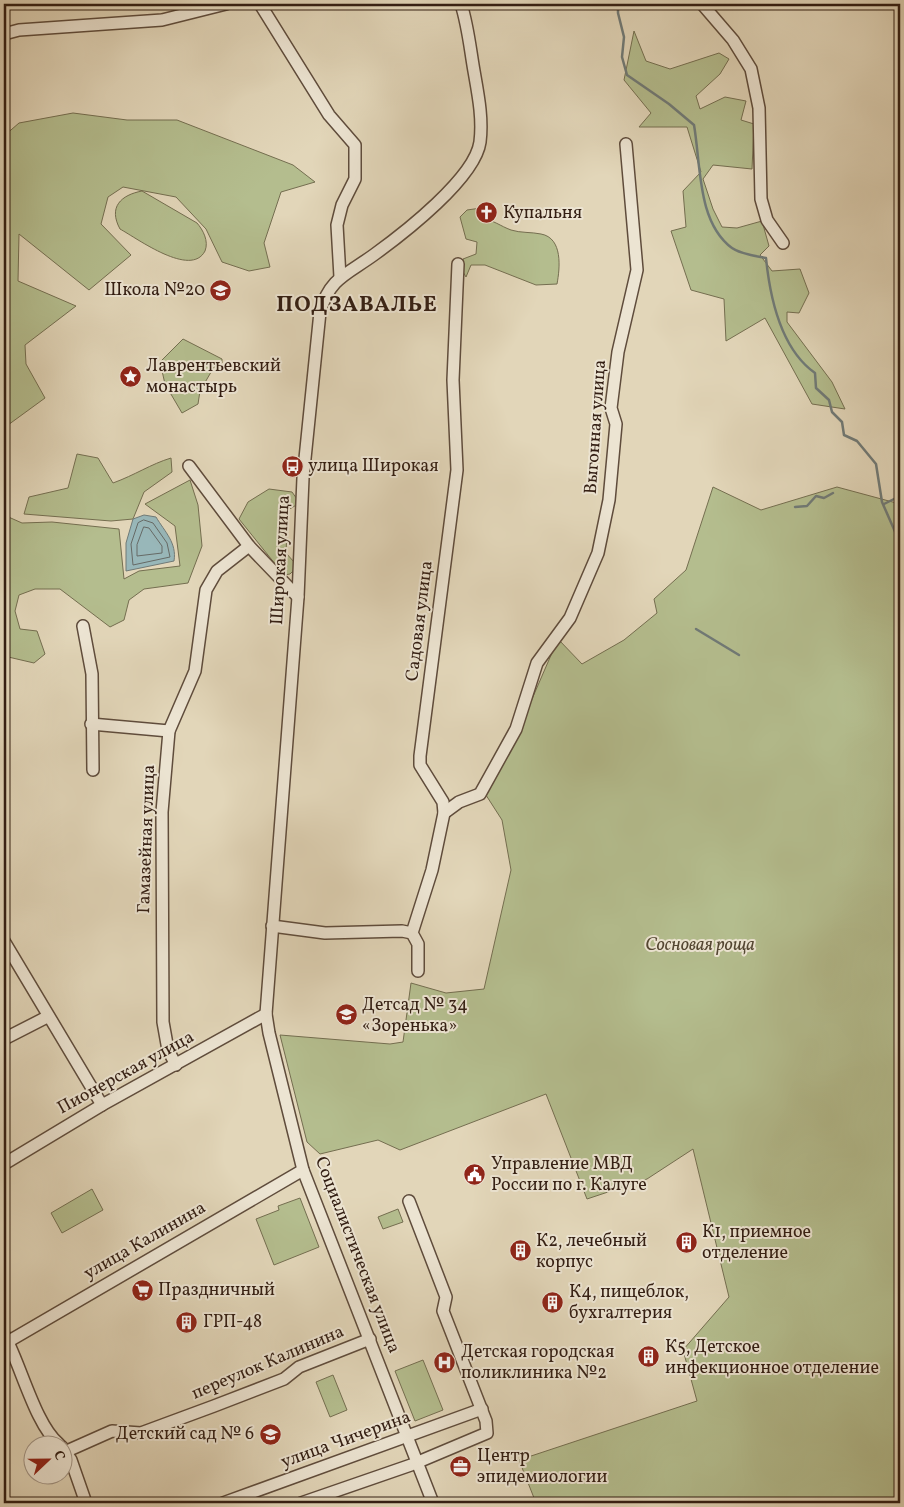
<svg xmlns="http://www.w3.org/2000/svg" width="904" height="1507" viewBox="0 0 904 1507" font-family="Vollkorn,serif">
<rect width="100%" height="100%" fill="#e2d6b9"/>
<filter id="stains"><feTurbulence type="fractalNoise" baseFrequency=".004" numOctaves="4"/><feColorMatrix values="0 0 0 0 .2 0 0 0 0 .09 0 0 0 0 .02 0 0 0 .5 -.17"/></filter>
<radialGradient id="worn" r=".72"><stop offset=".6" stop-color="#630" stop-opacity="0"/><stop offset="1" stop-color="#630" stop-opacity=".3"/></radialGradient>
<g fill="#b4bd8e" stroke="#746e50">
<polygon points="634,31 646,61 670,69 719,53 729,59 720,74 696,96 700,109 725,97 746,101 741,120 754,124 752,169 713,165 703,179 713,209 722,227 737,228 762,221 769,246 760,255 772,271 800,269 809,293 799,313 787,312 787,322 832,382 845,409 812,404 765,318 726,341 724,299 691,290 671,231 686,227 683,191 701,172 687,127 639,127 651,113 624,80"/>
<polygon points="73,113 127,120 177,120 293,165 315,182 281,192 264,243 270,267 249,271 222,262 206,229 176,197 123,187 108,197 101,224 131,255 89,290 19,234 18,281 76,306 25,345 26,364 45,398 8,425 4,434 4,136 19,123"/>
<path d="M142 191 197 223C203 230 209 241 205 251 191 278 138 239 120 229 108 207 121 195 142 191Z"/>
<path d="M481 208 482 219C494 220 500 226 511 230 520 233 532 232 541 234 563 238 560 268 557 284L536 285 485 265H471L466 277 462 270 463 259 476 254 477 242 466 239 460 217 467 210Z"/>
<polygon points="183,339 222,359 222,363 214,367 200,391 198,404 182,413 165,384 160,362"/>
<path d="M77 454 98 458 113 483C135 475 151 464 171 458L172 472 144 492 133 519 111 521 24 514 29 497 68 488Z"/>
<polygon points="190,480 198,505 202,546 188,583 144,589 129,600 124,620 110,627 60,589 35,589 19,595 15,611 20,629 37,631 45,654 34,663 4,656 4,515 22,523 52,522 119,529 124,579 139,571 180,566 175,526 145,504"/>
<polygon points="713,487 761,510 837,487 900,504 900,1503 536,1503 519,1460 697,1401 683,1350 729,1297 693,1149 647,1179 587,1199 546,1094 400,1150 378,1140 320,1154 307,1142 280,1035 390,1044 403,1042 411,983 446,993 484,989 511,870 502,820 484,792 519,729 558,639 582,664 624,640 657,613 654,599 686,570"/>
<polygon points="269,489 292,492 297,499 298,504 288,510 286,553 294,562 295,569 290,574 284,575 239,519 248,502"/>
<polygon points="92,1189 103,1210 62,1233 51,1213"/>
<polygon points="300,1198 319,1247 274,1265 256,1219 279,1210 278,1206"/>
<polygon points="398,1209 403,1222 383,1229 378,1217"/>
<polygon points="423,1360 443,1410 415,1421 395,1371"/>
<polygon points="333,1375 347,1410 330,1417 316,1382"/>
</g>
<path fill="#98b7b9" stroke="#707a77" d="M144 515 156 517C165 532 177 543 174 561L126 571V543L133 519Z"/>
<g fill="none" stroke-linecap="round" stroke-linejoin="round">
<g stroke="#666a66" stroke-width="1">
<polygon points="144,520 153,523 167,543 170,557 133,565 131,544 138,523"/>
<polygon points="144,527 149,528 162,546 162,553 137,556 137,545"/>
</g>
<g stroke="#707a77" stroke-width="2.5">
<path d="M618 4V13L624 37 622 57 627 75 669 104 694 125C701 165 697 222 732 248 740 254 756 256 766 258 770 298 781 349 815 373L816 388 829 400 832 412 842 422 844 435 857 441 876 464 882 502 900 543"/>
<polyline points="884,504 900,496"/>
<polyline points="795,507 807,506 816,496 824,498 833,493"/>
<polyline points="696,629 739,655"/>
</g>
<defs>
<g id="minor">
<polyline points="260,4 329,115 355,145 355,179 342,205 337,225 340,277"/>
<polyline points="702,4 733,40 751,69 759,108 761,199 767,220 783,243"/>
<polyline points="4,34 19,30 162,20 226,4"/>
<polyline points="189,466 249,546 298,597"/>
<polyline points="83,626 92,674 93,770"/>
<polyline points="91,724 169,731"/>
<polyline points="444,813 459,802 480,794 516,729 537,663 570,618 598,553 609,500 616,424 611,408 618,352 637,270 626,144"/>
<polyline points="272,926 325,933 402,931 412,933"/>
<polyline points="4,941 102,1105"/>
<polyline points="418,971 418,944 412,933 432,870 444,813 443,802 420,765 420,756 457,470 453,380 458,264"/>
<polyline points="4,1039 47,1017"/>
<polyline points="176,1065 168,1050 163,1022 162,812 169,731 195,671 206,590 217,571 249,546"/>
<polyline points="4,1164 102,1105 266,1014"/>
<path d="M5 1336C21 1366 36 1426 59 1444"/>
<polyline points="4,1344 303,1170"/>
<polyline points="62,1447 71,1460 86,1503"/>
<polyline points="67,1451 112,1431 141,1433 214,1406 284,1379 299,1367 370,1339"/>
<polyline points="223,1503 482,1409"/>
<polyline points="301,1503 411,1465 487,1433 486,1421 443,1311 446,1297 409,1201"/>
<path d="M433 1503 303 1170 269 1033 266 1014 298 597 303 478 320 312C330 277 348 274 375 254 404 233 475 178 480 142 483 118 478 94 474 71 470 48 468 26 461 4"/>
</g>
</defs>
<use href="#minor" stroke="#5f4c3c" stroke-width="14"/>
<use href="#minor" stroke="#ece4d2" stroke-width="11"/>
</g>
<defs>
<symbol id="church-disc" viewBox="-11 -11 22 22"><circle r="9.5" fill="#8f2418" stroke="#ece4d2"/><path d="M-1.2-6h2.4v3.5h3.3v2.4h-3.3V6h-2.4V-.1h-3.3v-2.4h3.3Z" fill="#fff"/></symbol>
<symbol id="school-disc" viewBox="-11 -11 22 22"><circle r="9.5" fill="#8f2418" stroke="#ece4d2"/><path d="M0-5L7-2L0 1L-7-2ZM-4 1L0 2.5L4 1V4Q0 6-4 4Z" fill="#fff"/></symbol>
<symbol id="sight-disc" viewBox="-11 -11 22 22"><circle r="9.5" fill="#8f2418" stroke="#ece4d2"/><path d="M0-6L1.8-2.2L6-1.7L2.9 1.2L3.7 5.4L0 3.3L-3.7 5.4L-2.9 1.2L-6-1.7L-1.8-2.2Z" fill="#fff"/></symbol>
<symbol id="bus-disc" viewBox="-11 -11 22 22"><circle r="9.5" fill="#8f2418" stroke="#ece4d2"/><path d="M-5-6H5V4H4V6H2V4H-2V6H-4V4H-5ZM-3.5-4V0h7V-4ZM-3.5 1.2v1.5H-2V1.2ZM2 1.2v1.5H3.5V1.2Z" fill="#fff"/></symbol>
<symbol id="civic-disc" viewBox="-11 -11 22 22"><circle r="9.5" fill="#8f2418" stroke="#ece4d2"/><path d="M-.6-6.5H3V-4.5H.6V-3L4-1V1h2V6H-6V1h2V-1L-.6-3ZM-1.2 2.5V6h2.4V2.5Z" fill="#fff"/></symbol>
<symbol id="building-disc" viewBox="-11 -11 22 22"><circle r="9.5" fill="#8f2418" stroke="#ece4d2"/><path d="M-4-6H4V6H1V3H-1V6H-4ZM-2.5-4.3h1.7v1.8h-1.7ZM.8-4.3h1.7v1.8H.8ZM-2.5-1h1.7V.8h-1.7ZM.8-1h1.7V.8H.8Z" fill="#fff"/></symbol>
<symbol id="supermarket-disc" viewBox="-11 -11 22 22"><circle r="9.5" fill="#8f2418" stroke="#ece4d2"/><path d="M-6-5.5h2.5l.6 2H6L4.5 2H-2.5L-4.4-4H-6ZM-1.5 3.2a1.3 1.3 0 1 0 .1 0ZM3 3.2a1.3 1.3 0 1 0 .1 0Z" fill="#fff"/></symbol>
<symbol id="hospital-disc" viewBox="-11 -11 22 22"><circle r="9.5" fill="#8f2418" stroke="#ece4d2"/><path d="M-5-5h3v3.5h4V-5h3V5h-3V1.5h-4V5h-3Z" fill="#fff"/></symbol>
<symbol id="office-disc" viewBox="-11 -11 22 22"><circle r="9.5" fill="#8f2418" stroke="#ece4d2"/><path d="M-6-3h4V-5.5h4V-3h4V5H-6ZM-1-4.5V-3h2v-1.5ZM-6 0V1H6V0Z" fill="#fff"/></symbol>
</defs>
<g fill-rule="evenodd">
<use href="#church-disc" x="474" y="200" width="25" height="25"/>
<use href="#school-disc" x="208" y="278" width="25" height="25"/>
<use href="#sight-disc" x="118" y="364" width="25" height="25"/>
<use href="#bus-disc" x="280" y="454" width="25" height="25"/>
<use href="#school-disc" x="334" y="1002" width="25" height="25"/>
<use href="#civic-disc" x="462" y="1162" width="25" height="25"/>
<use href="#building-disc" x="674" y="1230" width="25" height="25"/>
<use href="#building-disc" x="508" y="1238" width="25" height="25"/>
<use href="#supermarket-disc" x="130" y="1278" width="25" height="25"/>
<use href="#building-disc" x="540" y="1290" width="25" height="25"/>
<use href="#building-disc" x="174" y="1310" width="25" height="25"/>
<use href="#building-disc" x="636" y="1344" width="25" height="25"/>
<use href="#hospital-disc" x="432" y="1350" width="25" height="25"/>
<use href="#school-disc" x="258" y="1422" width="25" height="25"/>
<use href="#office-disc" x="448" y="1454" width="25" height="25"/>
</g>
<g text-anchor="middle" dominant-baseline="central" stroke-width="4" stroke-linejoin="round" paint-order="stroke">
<g font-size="18" fill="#331e13" stroke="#ece4d2" text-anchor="start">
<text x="503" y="213">Купальня</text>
<text x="205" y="290" text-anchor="end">Школа №20</text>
<text x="146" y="366">Лаврентьевский<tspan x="146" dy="21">монастырь</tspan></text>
<text x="308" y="466">улица Широкая</text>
<text x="362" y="1005">Детсад № 34<tspan x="362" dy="21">«Зоренька»</tspan></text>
<text x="491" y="1164">Управление МВД<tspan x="491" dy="21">России по г. Калуге</tspan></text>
<text x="702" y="1232">К1, приемное<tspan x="702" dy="21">отделение</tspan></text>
<text x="536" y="1241">К2, лечебный<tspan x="536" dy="21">корпус</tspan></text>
<text x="158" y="1290">Праздничный</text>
<text x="569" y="1292">К4, пищеблок,<tspan x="569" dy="21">бухгалтерия</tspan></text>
<text x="203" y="1322">ГРП-48</text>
<text x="665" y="1347">К5, Детское<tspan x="665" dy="21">инфекционное отделение</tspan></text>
<text x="461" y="1352">Детская городская<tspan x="461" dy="21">поликлиника №2</tspan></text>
<text x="254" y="1434" text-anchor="end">Детский сад № 6</text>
<text x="477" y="1456">Центр<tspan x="477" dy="21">эпидемиологии</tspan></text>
</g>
<g font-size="18" fill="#331e13" stroke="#ece4d2">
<text transform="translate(596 427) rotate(-86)">Выгонная улица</text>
<text transform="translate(281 560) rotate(-87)">Широкая улица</text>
<text transform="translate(420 621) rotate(-83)">Садовая улица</text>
<text transform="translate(147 839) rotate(-88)">Гамазейная улица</text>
<text transform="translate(126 1073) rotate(-29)">Пионерская улица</text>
<text transform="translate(145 1241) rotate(-30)">улица Калинина</text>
<text transform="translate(357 1255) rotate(69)">Социалистическая улица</text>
<text transform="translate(268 1363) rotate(-23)">переулок Калинина</text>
<text transform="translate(346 1440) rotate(-20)">улица Чичерина</text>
</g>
<g font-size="18" font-style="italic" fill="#534632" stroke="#ece4d2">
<text x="700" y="945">Сосновая роща</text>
</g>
<g font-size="22" font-weight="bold" letter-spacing="1" fill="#331e13" stroke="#ece4d2">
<text x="357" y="305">ПОДЗАВАЛЬЕ</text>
</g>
</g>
<rect width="904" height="1507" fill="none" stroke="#e2d6b9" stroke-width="20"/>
<rect x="5" y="5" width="894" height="1497" fill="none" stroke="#331e13" stroke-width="2.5"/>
<rect x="10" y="10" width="884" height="1487" fill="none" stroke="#331e13"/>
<g transform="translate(48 1460) rotate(68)"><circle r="24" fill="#ece4d2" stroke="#a29586"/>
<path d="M0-4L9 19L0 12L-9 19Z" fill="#8f2418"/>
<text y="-8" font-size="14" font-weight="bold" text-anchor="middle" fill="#331e13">С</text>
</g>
<rect width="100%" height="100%" filter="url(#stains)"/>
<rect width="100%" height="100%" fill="url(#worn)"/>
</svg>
